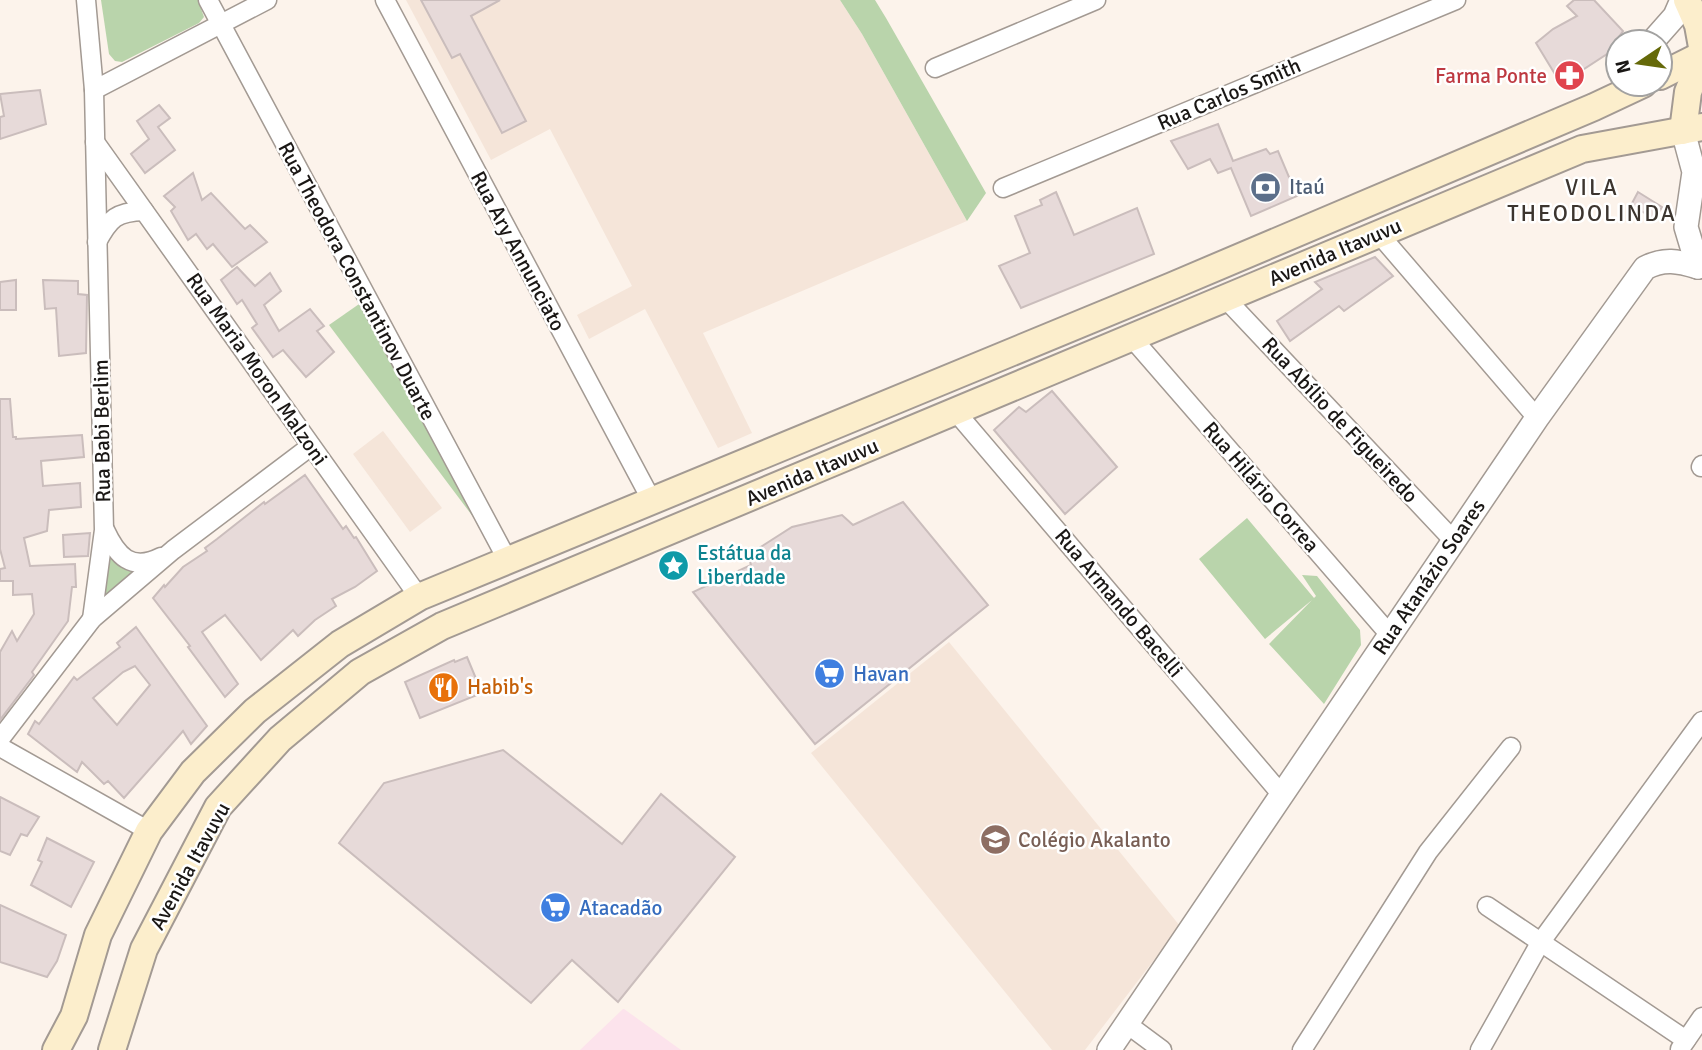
<svg xmlns="http://www.w3.org/2000/svg" width="1702" height="1050" viewBox="0 0 1702 1050" font-family="Signika,sans-serif">
<rect width="100%" height="100%" fill="#fcf3eb"/>
<g fill="#f5e5d9">
<polygon points="406,0 840,0 862,34 967,221 703,333 752,433 718,448 645,309 589,339 577,315 632,286 550,129 491,160"/>
<polygon points="383,431 442,508 410,532 353,454"/>
<polygon points="949,642 1180,926 1085,1050 1052,1050 811,753"/>
</g>
<polygon fill="#fce3ec" points="623,1009 624,1009 681,1050 580,1050"/>
<g fill="#b9d4ab">
<polygon points="101,0 198,0 204,17 199,23 122,62 115,61 109,54"/>
<polygon points="840,0 875,0 886,18 986,193 967,221 862,34"/>
<polygon points="362,302 492,542 329,325"/>
<polygon points="1247,518 1314,598 1316,596 1302,575 1317,576 1360,630 1361,645 1324,704 1269,644 1312,600 1265,639 1199,559"/>
<polygon points="111,555 139,570 99,602 109,561"/>
</g>
<g fill="#e7dad9" stroke="#cabdbc" stroke-width="2" fill-rule="evenodd">
<polygon points="421,0 500,0 471,16 526,121 502,133 460,54 452,58"/>
<polygon points="1574,0 1594,0 1623,31 1607,54 1561,84 1536,43 1553,29 1577,16 1567,6"/>
<polygon points="40,90 46,124 0,139 0,117 4,116 0,94"/>
<polygon points="159,105 170,118 158,127 175,150 145,173 131,154 149,139 137,121"/>
<polygon points="1218,124 1233,161 1266,149 1270,154 1278,151 1297,196 1251,216 1231,168 1218,173 1210,159 1188,169 1171,141"/>
<polygon points="193,173 202,200 211,193 245,229 250,225 267,242 232,267 213,244 207,249 196,234 188,240 171,211 175,207 164,196"/>
<polygon points="1056,192 1074,235 1137,208 1154,254 1021,308 999,266 1030,253 1015,216 1042,205 1040,200"/>
<polygon points="1638,192 1662,207 1655,219 1631,205"/>
<polygon points="1375,257 1393,276 1344,311 1339,306 1290,341 1277,321 1322,289 1315,282"/>
<polygon points="237,267 255,286 270,273 281,291 264,305 279,331 310,309 324,326 317,331 334,352 306,377 283,350 273,357 252,328 257,324 242,300 237,304 221,280"/>
<polygon points="16,280 16,310 0,310 0,282"/>
<polygon points="43,280 78,281 78,294 87,295 86,353 59,356 56,308 45,309"/>
<polygon points="1052,391 1117,467 1065,514 994,430 1019,407 1026,412"/>
<polygon points="0,399 10,399 13,437 16,437 16,439 82,435 84,457 41,461 43,486 80,483 81,507 49,510 47,531 24,538 30,566 75,564 76,587 72,587 68,621 32,672 34,675 0,720 0,652 12,631 17,641 34,614 32,594 13,595 13,581 0,581 0,569 5,568 0,549"/>
<polygon points="305,475 343,529 346,526 354,538 356,537 377,571 355,587 332,599 336,606 315,620 298,636 293,630 261,660 225,615 202,632 238,684 225,697 188,647 190,646 153,598 164,585 165,587 183,567 207,551 205,548 217,539 264,502 265,504"/>
<polygon points="903,502 988,605 815,744 693,592 751,565 748,555 792,527 842,515 853,525"/>
<polygon points="90,533 88,556 64,557 63,535"/>
<path d="M136 627 207 726 191 744 183 731 124 798 108 781 104 784 82 762 77 772 28 734 35 721 39 724 74 677 77 680 120 647 117 643ZM135 666 150 685 117 725 93 698 123 672Z"/>
<polygon points="467,657 482,693 420,718 405,682 454,660 455,662"/>
<polygon points="503,750 622,844 661,794 735,857 618,1002 572,960 531,1003 339,843 384,783"/>
<polygon points="0,797 39,817 27,836 21,834 10,855 0,851"/>
<polygon points="47,838 94,862 71,907 31,885 42,862 38,860"/>
<polygon points="0,905 66,935 57,961 47,977 0,962"/>
</g>
<g fill="none" stroke-linecap="round" stroke-linejoin="round">
<defs>
<g id="minor">
<polyline points="86,0 94,90 104,530 92,619"/>
<polyline points="208,0 508,561"/>
<polyline points="385,0 652,501"/>
<polyline points="935,68 1096,0"/>
<polyline points="94,90 267,0"/>
<polyline points="95,142 419,597"/>
<polyline points="1003,188 1456,0"/>
<polyline points="1379,234 1537,418"/>
<path d="M97 242C110 218 116 212 144 211"/>
<polyline points="1225,298 1454,541"/>
<polyline points="1132,338 1390,635"/>
<polyline points="956,412 1282,795"/>
<polyline points="1701,467 1702,465"/>
<path d="M105 530C117 556 131 572 161 557"/>
<polyline points="0,739 92,619 173,550 311,446"/>
<polyline points="0,747 149,831"/>
<polyline points="1487,906 1686,1040"/>
<polyline points="1127,1024 1162,1050"/>
<polyline points="1680,1049 1702,1017"/>
<polyline points="1302,1050 1428,852 1511,747"/>
<polyline points="1480,1050 1540,943 1702,721"/>
</g>
<g id="tertiary">
<polyline points="1652,42 1675,16 1682,0"/>
<polyline points="1683,131 1694,172 1686,227 1698,267"/>
<path d="M1109 1050 1537 418 1645 268C1664 258 1678 261 1698 267"/>
</g>
<g id="secondary">
<polyline points="1687,0 1698,25 1702,47"/>
<polyline points="1660,76 1702,55"/>
<polyline points="1683,131 1688,92 1702,57"/>
<polyline points="56,1050 74,1016 98,935 149,831 193,772 255,711 340,644 419,597 1172,286 1594,107 1643,84"/>
<polyline points="112,1050 144,949 218,807 280,739 360,672 442,626 1582,149 1702,127"/>
</g>
</defs>
<use href="#minor" stroke="#a39a93" stroke-width="21"/>
<use href="#tertiary" stroke="#a39a93" stroke-width="26"/>
<use href="#secondary" stroke="#a39a93" stroke-width="30"/>
<use href="#minor" stroke="#fff" stroke-width="18"/>
<use href="#tertiary" stroke="#fff" stroke-width="23"/>
<use href="#secondary" stroke="#fceecc" stroke-width="26"/>
</g>
<defs>
<symbol id="pharmacy-disc" viewBox="-11 -11 22 22"><circle r="9.5" fill="#e0444e" stroke="#fff"/><path d="M-2-6h4v4h4v4h-4v4h-4v-4h-4v-4h4Z" fill="#fff"/></symbol>
<symbol id="bank-disc" viewBox="-11 -11 22 22"><circle r="9.5" fill="#5c6f8a" stroke="#fff"/><path d="M-6-4H6V4H-6ZM0-2.3a2.3 2.3 0 1 0 0 4.6a2.3 2.3 0 1 0 0-4.6Z" fill="#fff"/></symbol>
<symbol id="sight-disc" viewBox="-11 -11 22 22"><circle r="9.5" fill="#0f9aa8" stroke="#fff"/><path d="M0-6L1.8-2.2L6-1.7L2.9 1.2L3.7 5.4L0 3.3L-3.7 5.4L-2.9 1.2L-6-1.7L-1.8-2.2Z" fill="#fff"/></symbol>
<symbol id="supermarket-disc" viewBox="-11 -11 22 22"><circle r="9.5" fill="#3f7fe0" stroke="#fff"/><path d="M-6-5.5h2.5l.6 2H6L4.5 2H-2.5L-4.4-4H-6ZM-1.5 3.2a1.3 1.3 0 1 0 .1 0ZM3 3.2a1.3 1.3 0 1 0 .1 0Z" fill="#fff"/></symbol>
<symbol id="restaurant-disc" viewBox="-11 -11 22 22"><circle r="9.5" fill="#e8710a" stroke="#fff"/><path d="M-5-6h1v4h1v-4h1v4h1v-4h1v5L-1.5 .5V6h-2V.5L-5-1ZM5-6V6H3V1.5H1.5Q1.5-4 5-6Z" fill="#fff"/></symbol>
<symbol id="school-disc" viewBox="-11 -11 22 22"><circle r="9.5" fill="#8d6e63" stroke="#fff"/><path d="M0-5L7-2L0 1L-7-2ZM-4 1L0 2.5L4 1V4Q0 6-4 4Z" fill="#fff"/></symbol>
</defs>
<g fill-rule="evenodd">
<use href="#pharmacy-disc" x="1552" y="58" width="35" height="35"/>
<use href="#bank-disc" x="1248" y="170" width="35" height="35"/>
<use href="#sight-disc" x="656" y="548" width="35" height="35"/>
<use href="#supermarket-disc" x="812" y="656" width="35" height="35"/>
<use href="#restaurant-disc" x="426" y="670" width="35" height="35"/>
<use href="#school-disc" x="978" y="822" width="35" height="35"/>
<use href="#supermarket-disc" x="538" y="890" width="35" height="35"/>
</g>
<g text-anchor="middle" dominant-baseline="central" stroke-width="5" stroke-linejoin="round" paint-order="stroke">
<g font-size="21" fill="#be3a42" stroke="#fff" text-anchor="end">
<text x="1547" y="76">Farma Ponte</text>
</g>
<g font-size="21" fill="#1a1715" stroke="#fff">
<text transform="translate(1229 94) rotate(-23)">Rua Carlos Smith</text>
<text transform="translate(518 251) rotate(62)">Rua Ary Annunciato</text>
<text transform="translate(1335 252) rotate(-23)">Avenida Itavuvu</text>
<text transform="translate(357 281) rotate(62)">Rua Theodora Constantinov Duarte</text>
<text transform="translate(257 369) rotate(55)">Rua Maria Moron Malzoni</text>
<text transform="translate(1340 420) rotate(47)">Rua Abílio de Figueiredo</text>
<text transform="translate(102 431) rotate(-91)">Rua Babi Berlim</text>
<text transform="translate(812 472) rotate(-23)">Avenida Itavuvu</text>
<text transform="translate(1261 487) rotate(49)">Rua Hilário Correa</text>
<text transform="translate(1429 577) rotate(-56)">Rua Atanázio Soares</text>
<text transform="translate(1119 603) rotate(50)">Rua Armando Bacelli</text>
<text transform="translate(190 866) rotate(-61)">Avenida Itavuvu</text>
</g>
<g font-size="21" fill="#4e5e75" stroke="#fff" text-anchor="start">
<text x="1289" y="187">Itaú</text>
</g>
<g font-size="21" fill="#0d838f" stroke="#fff" text-anchor="start">
<text x="697" y="553">Estátua da<tspan x="697" dy="24">Liberdade</tspan></text>
</g>
<g font-size="21" fill="#366cbe" stroke="#fff" text-anchor="start">
<text x="853" y="674">Havan</text>
<text x="579" y="908">Atacadão</text>
</g>
<g font-size="21" fill="#c56008" stroke="#fff" text-anchor="start">
<text x="467" y="687">Habib's</text>
</g>
<g font-size="21" fill="#785e54" stroke="#fff" text-anchor="start">
<text x="1018" y="840">Colégio Akalanto</text>
</g>
<g font-size="23" letter-spacing="2" fill="#3c352f" stroke="#fff">
<text x="1592" y="187">VILA<tspan x="1592" dy="26">THEODOLINDA</tspan></text>
</g>
</g>
<g transform="translate(1639 63) rotate(257)"><circle r="33" fill="#ffffff" stroke="#a3a2a1" stroke-width="2"/>
<path d="M0-5L12 26L0 18L-12 26Z" fill="#656909"/>
<text y="-10" font-size="19" font-weight="bold" text-anchor="middle" fill="#1a1715">N</text>
</g>
</svg>
